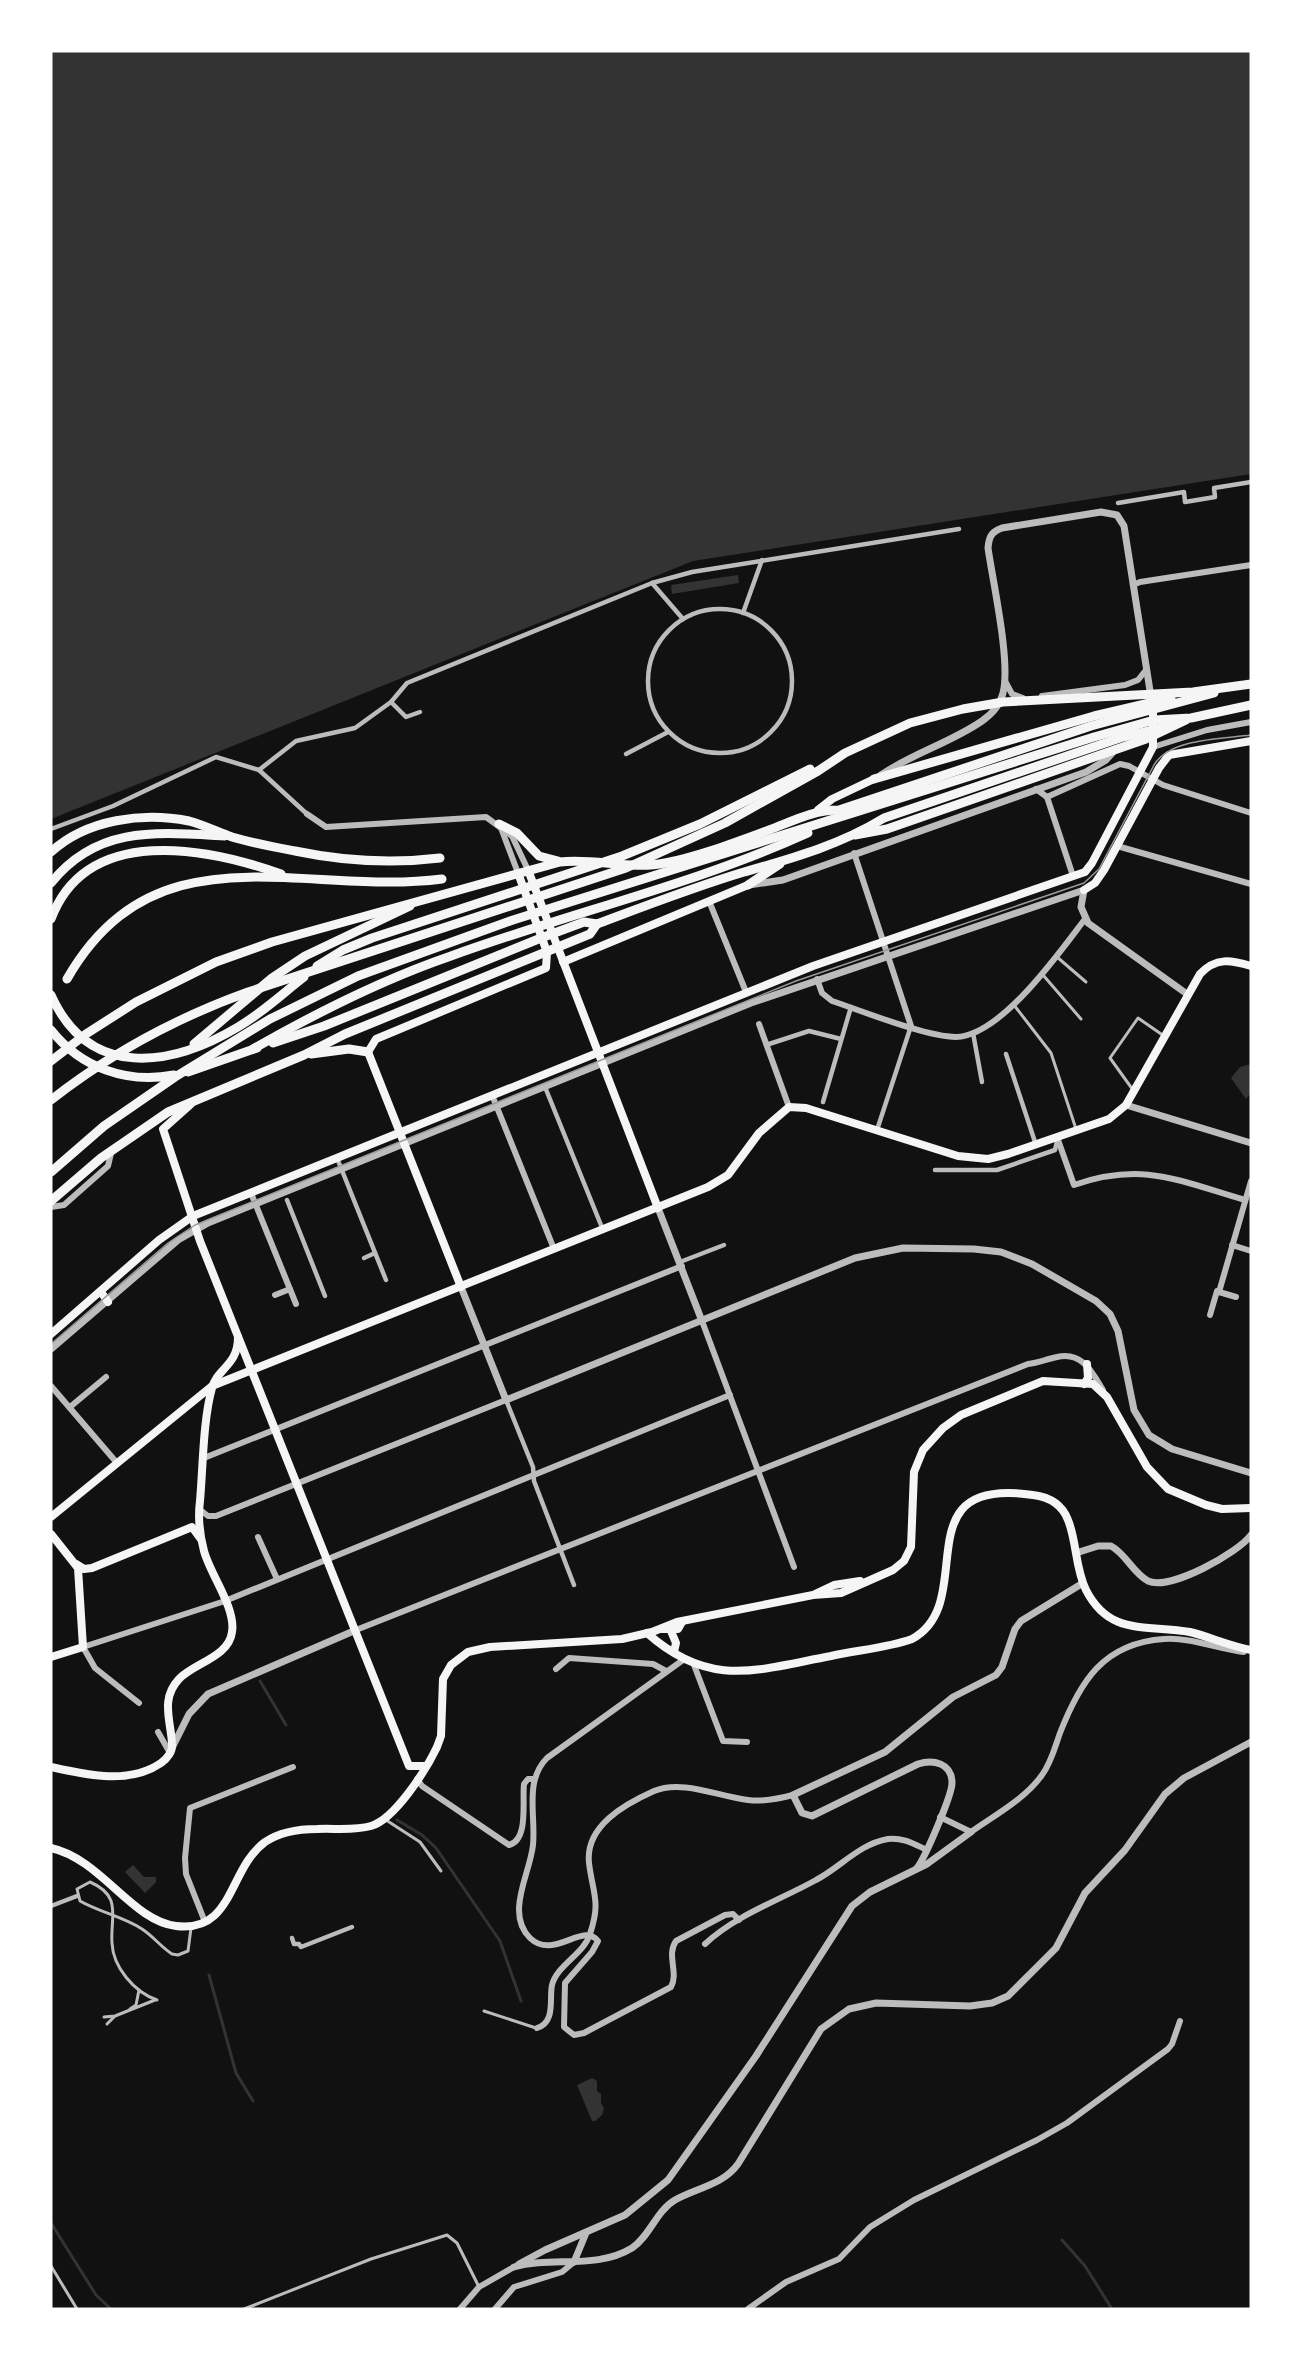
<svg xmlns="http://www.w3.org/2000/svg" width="1302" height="2360" viewBox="0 0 1302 2360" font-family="'Fira Sans',sans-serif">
<rect width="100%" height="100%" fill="#111"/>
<g fill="#333">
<polygon points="51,51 1251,51 1251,474 693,561 51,819"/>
<polygon points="738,575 739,583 672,594 671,585"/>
<polygon points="1251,1064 1251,1093 1246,1099 1231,1078 1240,1067"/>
<polygon points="133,1865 144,1877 156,1877 156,1882 145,1893 125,1872"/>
<polygon points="592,2078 597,2081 597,2091 601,2094 601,2103 604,2108 602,2115 595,2121 592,2121 577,2085"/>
</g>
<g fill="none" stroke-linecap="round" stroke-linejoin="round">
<g stroke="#333" stroke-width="3">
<polyline points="260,1681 286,1725"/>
<polyline points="397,1820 422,1835 436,1848 500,1941 521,2001"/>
<polyline points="209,1975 236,2073 253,2101"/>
<polyline points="51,2223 96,2295 111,2309"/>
<polyline points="1062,2240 1085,2266 1112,2309"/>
</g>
<g stroke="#bcbcbc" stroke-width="3">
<polyline points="1057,957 1086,982"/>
<polyline points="1043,975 1081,1019"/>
<polyline points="1014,1005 1051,1053 1076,1129"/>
<polyline points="1133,1090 1110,1058 1138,1018 1164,1036"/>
<polyline points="386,1820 420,1842 441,1871"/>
<path d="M157 2000C134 1992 113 1967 112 1943 110 1917 123 1896 90 1882L77 1889 80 1901C99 1912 124 1917 142 1929 153 1936 161 1947 172 1954L178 1955 188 1951 191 1928"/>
<polyline points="130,2009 136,2005 139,1990"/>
<polyline points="484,2011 536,2028"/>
<polyline points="104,2017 115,2016 155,2000"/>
<polyline points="107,2024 114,2017"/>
<polyline points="51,2266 77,2309"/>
<polyline points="244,2309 371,2259 447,2235 457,2243 479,2287"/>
</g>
<g stroke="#bcbcbc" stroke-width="4.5">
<polyline points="1118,503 1184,492 1185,502 1215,497 1214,488 1251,482"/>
<polyline points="652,583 683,619"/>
<circle cx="720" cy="681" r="72"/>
<polyline points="743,613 762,560"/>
<polyline points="391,702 406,717 420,712"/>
<polyline points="626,754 668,732"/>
<polyline points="259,770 296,741 355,728 391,702 407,683 652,583 692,572 959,529"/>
<polyline points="51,829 113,806 216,757 259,770 307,814"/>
<polyline points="973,1033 982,1082"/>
<polyline points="766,1045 809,1031 841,1039"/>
<polyline points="1006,1054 1036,1145"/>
<polyline points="545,1087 603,1230"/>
<polyline points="823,1102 851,1007"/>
<polyline points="877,1130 911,1026"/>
<polyline points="337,1158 386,1280"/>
<polyline points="935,1170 997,1170 1055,1150 1057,1141"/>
<polyline points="287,1200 325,1296"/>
<polyline points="364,1258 375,1253"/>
<polyline points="680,1262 724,1245"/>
<polyline points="506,1400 533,1467 534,1481 574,1585"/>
<polyline points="51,1906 77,1896"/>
<polyline points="292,1938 294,1944 299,1944 301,1947 352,1927"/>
</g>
<g stroke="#bcbcbc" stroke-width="6">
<polyline points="1133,585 1140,582 1251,565"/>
<polyline points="1005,681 1012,694 1023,698"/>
<polyline points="1042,696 1125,685 1138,680 1146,670"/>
<polyline points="1153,747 1207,730 1251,722"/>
<polyline points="1036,789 1047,797 1073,876"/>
<polyline points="1047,797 1120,764 1129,766 1163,785 1251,813"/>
<polyline points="307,814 326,827 486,817 512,836 528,870"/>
<polyline points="501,828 518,873"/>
<polyline points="1117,846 1251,884"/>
<polyline points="854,853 911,1026"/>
<polyline points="709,901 746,992"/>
<path d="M817 979 822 993 832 1001C862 1011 927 1037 956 1037 1001 1036 1059 953 1085 919"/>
<polyline points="759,1024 789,1107"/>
<polyline points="492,1095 554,1249"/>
<path d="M1057 1137 1074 1185C1143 1161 1179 1181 1245 1200"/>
<polyline points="251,1193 296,1304"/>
<polyline points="51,1207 64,1205 108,1166 112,1149"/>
<polyline points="1232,1245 1251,1251"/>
<polyline points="1219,1292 1236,1297"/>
<polyline points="275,1295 290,1289"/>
<polyline points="1210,1315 1217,1291 1219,1292 1251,1181"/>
<polyline points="702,1321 794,1567"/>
<polyline points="51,1386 117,1463"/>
<polyline points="70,1407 106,1377"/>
<polyline points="204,1458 682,1266"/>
<polyline points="199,1509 208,1516 216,1516 506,1400"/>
<polyline points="258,1537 277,1579"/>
<path d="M356 1630 1028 1364C1038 1363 1047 1359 1057 1357 1082 1351 1092 1372 1103 1390"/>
<path d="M683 1660 547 1758C524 1781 536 1816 533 1845 530 1874 505 1913 530 1938 554 1961 583 1921 598 1941L592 1952 565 1983 564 2027 574 2035 584 2033 671 1987C679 1973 666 1955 676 1941L725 1915 733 1914 739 1920"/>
<polyline points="694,1665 723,1741 747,1742"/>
<polyline points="556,1669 569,1658 653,1664 666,1671"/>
<polyline points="139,1703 95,1668 83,1647 225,1601 730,1395"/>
<polyline points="158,1732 170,1753"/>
<path d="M417 1779 422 1786 509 1845C529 1840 522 1801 524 1784L528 1779H534"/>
<path d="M940 1817 971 1832C995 1815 1025 1799 1042 1775 1051 1763 1055 1747 1060 1733 1080 1682 1103 1643 1164 1639 1190 1637 1218 1649 1244 1652"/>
<polyline points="205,1922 186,1874 185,1858 190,1808 293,1767"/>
<path d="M705 1944C736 1915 780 1900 816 1880 841 1867 859 1844 888 1839 902 1837 914 1844 927 1850"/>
<path d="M537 2028C556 2022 549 1999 552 1985 557 1965 584 1954 590 1934 601 1901 593 1895 589 1863 585 1826 625 1804 654 1791 682 1779 720 1797 748 1800 764 1802 778 1799 793 1795"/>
<polyline points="460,2309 479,2287 514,2267"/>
<polyline points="495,2309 514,2287 562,2272 574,2262"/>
<polyline points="748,2309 786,2282 839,2259 870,2227 914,2200 1037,2140 1067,2123 1168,2049 1172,2044 1180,2021"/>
</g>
<g stroke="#bcbcbc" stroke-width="7">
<path d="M881 775C913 753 950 743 982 721 992 714 1000 706 1003 693 1011 662 993 583 988 548 989 537 991 532 1002 528L1101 512 1117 515 1124 526 1151 697"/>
<polyline points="749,885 783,880 1086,772 1106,760 1114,751"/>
<polyline points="1084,890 1081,907 1088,923 1187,994"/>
<polyline points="1126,1105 1251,1143"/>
<polyline points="658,1208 702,1321"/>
<polyline points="461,1287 506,1400 855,1258 903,1248 974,1249 1001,1252 1032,1264 1096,1301 1110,1314 1118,1331 1134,1410 1149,1435 1172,1449 1251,1473"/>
<polyline points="51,1349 178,1240 208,1223 751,1003 1084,890"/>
<path d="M1076 1553 1098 1546H1111C1126 1554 1133 1573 1148 1581 1170 1591 1238 1553 1251 1535"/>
<polyline points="173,1746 189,1714 208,1694 356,1630"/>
<path d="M917 1868C925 1858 952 1795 952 1783 952 1763 933 1759 918 1764L812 1816 802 1813 793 1795 885 1752 953 1697 996 1675 1002 1667 1015 1629 1021 1621 1083 1583"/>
<polyline points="574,2262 586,2233"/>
<polyline points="519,2264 545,2250 625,2215 668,2180 756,2056 852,1906 870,1892 927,1864 971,1832"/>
<path d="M514 2267C552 2256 596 2270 632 2248 650 2236 656 2211 675 2200 696 2188 723 2185 738 2164L821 2029 849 2009 876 2003 970 2006 992 2003 1008 1996 1056 1948 1085 1893 1125 1850 1165 1794 1184 1778 1251 1742"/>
</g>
<g stroke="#f5f5f5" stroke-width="8">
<polyline points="818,810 832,799 874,779"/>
<polyline points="528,870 658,1208"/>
<polyline points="1084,890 1095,883 1104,870 1159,768 1169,755 1251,741"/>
<polyline points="563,962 748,885"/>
<polyline points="191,1104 163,1129 200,1241 409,1766 426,1766"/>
<polyline points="461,1287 368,1052 376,1039 546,968 547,952 518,873"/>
<polyline points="101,1292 108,1302"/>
<polyline points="51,1334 159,1240 193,1216 813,966 1085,872 1092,863 1153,747 1153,709"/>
<polyline points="1084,1384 1088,1378 1087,1364"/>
<path d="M51 1517 212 1386 708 1187 728 1175 759 1133 789 1107 806 1108 958 1156 988 1159 1008 1154 1109 1119 1126 1105 1200 974C1216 957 1231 960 1251 966"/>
<polyline points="51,1534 78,1568 83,1647 51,1657"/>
<polyline points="76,1564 84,1569 92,1568 192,1527 200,1538"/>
<polyline points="815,1594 834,1585 860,1581"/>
<polyline points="662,1629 678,1629 682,1622"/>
<polyline points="671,1631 676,1643 674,1652"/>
<path d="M647 1633C710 1689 756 1670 831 1656 858 1650 887 1648 912 1639 981 1602 900 1475 1033 1495 1049 1497 1062 1504 1068 1520 1077 1542 1075 1568 1086 1590 1110 1637 1147 1624 1190 1632 1210 1637 1230 1646 1251 1650"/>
<path d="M51 1767C87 1775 129 1785 161 1763 167 1759 173 1751 172 1744 171 1721 160 1699 179 1679 194 1663 229 1657 232 1632 236 1608 210 1574 204 1551 200 1536 198 1516 200 1501 203 1467 203 1420 212 1388 217 1368 238 1366 238 1337"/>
<path d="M51 1848C101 1859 132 1921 176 1926 234 1933 228 1869 265 1842 280 1832 298 1829 317 1829 334 1828 354 1831 371 1826 395 1819 426 1770 437 1747L441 1736 443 1679 451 1665 468 1652 490 1647 622 1639 652 1632 677 1622 813 1595 841 1593 893 1570 904 1561 911 1547 914 1472 923 1450 943 1428 961 1415 1043 1381 1093 1384 1107 1397 1147 1467 1168 1489 1206 1505 1222 1509 1251 1508"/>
</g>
<g stroke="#f5f5f5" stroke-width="9">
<polyline points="499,824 517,833 539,856 558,861"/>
<path d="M541 938 584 922 597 924C645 906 694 887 744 872 793 858 840 845 884 818L1123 737 1166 727"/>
<polyline points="311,1054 349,1049 368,1052"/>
<path d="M51 1061 86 1034 136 1002 216 962 272 942 560 862C595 858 631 870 665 863 700 856 736 842 769 830 793 821 813 810 839 810L1091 726 1214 693"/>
<polyline points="51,1201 101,1158 168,1112 304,1055 345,1034 590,934 597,924"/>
</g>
<g stroke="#f5f5f5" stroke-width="9">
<polyline points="874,779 1094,716 1171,698"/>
<polyline points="855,835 887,829 1146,739 1186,720"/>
<path d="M51 852C87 819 143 812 189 821 204 825 218 832 232 837 252 843 274 847 295 851 343 861 391 864 440 858"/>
<path d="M51 883C97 825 158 832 225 836"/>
<polyline points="748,885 780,864"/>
<path d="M51 919C87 823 208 848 281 874"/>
<polyline points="317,966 343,950 372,938 622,856 700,824 810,769"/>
<path d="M67 979C156 824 303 897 442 879"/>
<path d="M51 995C89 1080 171 1067 238 1027 262 1013 282 994 304 977"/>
<path d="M51 1030C81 1068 127 1084 174 1075"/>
<polyline points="273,1043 324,1026 541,938"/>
<polyline points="194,1044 272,978 305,956 410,906"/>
<path d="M253 1049C316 1013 381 980 451 956 569 913 693 885 808 833"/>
<polyline points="188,1072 257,1048"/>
<path d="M51 1100C111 1053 176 1018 248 992L626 868 725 823 818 771 845 753 910 723 963 709 1003 702 1193 692 1251 684"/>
<polyline points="51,1172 104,1126 175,1077 270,1019 358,976 513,920 1094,737 1154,720 1191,718 1251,705"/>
</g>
<path stroke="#9a9a9a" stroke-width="1.5" d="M51 1344 168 1243 195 1225 796 981 1084 883 1099 869 1154 765C1170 738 1222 739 1251 735"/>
</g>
<rect width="1302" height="2360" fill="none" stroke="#ffffff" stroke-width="105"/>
</svg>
